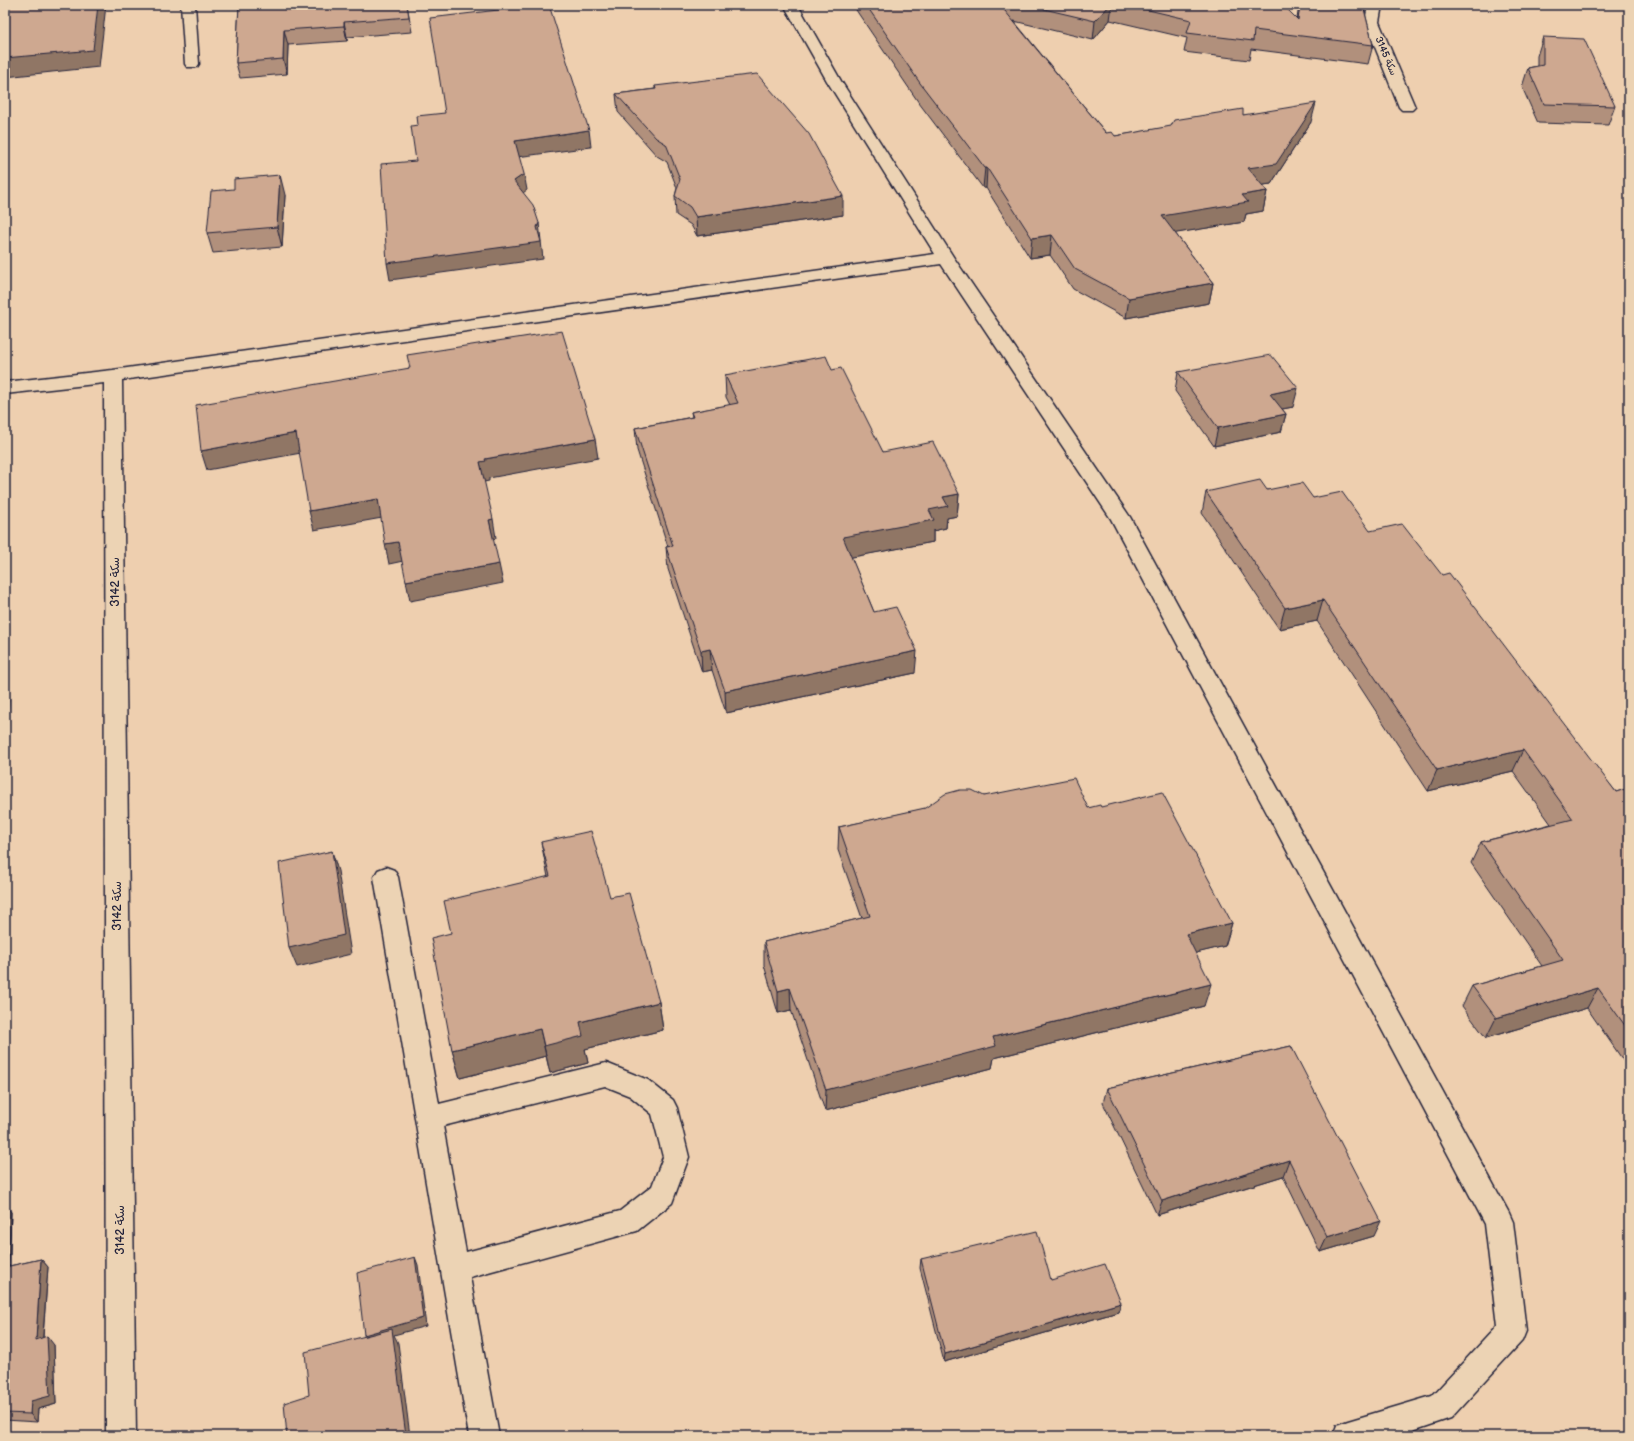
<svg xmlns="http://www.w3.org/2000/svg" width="1634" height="1441" viewBox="0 0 1634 1441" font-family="'Balsamiq Sans','Playpen Sans Arabic',sans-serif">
<rect width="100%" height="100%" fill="#eecfaf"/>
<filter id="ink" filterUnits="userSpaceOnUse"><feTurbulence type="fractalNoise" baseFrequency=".025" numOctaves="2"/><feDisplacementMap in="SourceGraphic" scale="8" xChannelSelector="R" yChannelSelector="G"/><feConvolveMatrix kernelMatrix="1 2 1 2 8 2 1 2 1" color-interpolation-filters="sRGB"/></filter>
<g filter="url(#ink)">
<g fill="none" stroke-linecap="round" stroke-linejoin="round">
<defs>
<g id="minor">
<polygon points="181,5 195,5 199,64 197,67 187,67 185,64"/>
<polygon points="784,5 798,5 841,81 954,258 1130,517 1509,1213 1513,1222 1526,1331 1522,1341 1451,1418 1398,1436 1333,1436 1337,1425 1348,1421 1432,1396 1497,1326 1485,1224 1111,519 941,264 122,380 136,1436 106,1436 104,383 5,394 5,382 113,370 935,254 827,81"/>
<polygon points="1368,5 1382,5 1379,22 1415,107 1412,110 1402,110 1399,107 1365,22"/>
<path d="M386 867 394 870 398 877 439 1104 606 1063 648 1080 673 1100 677 1108 689 1157 672 1203 637 1231 470 1277 499 1436H469L374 877 378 870ZM605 1086 630 1096 652 1114 663 1157 652 1186 620 1211 466 1252 443 1126Z"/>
</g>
</defs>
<use href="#minor" stroke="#22223b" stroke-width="3"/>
<use href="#minor" fill="#ecd3b4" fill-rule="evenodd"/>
</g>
<g fill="#b1907c" stroke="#22223b">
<polygon points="239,5 407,5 412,32 347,37 347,41 288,45 287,74 240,78 236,63"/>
<polygon points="853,5 1283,5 1297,19 1299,5 1363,5 1373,45 1368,64 1251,49 1249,60 1184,52 1187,38 1110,20 1093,40 1014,21 1106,133 1115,136 1243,115 1311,122 1271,184 1262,185 1267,191 1263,211 1246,214 1244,222 1175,233 1213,283 1209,303 1126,318 1073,289 1050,255 1030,258 986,188 983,188 919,103 858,13"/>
<polygon points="1543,37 1615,106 1608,125 1538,123 1522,87 1528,68 1537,66 1537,56"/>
<polygon points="655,86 843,215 697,236 691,225 676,215 675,196 677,188 667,162 657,156 618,112 616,94 655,89"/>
<polygon points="285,195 282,247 213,253 207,233"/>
<polygon points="832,370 883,452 959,494 957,516 947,518 946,528 933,531 933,542 851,557 874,612 915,673 726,713 712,670 702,672 668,569 666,547 668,547 637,450 635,428 692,417 691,412 730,405 726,397 725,375"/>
<polygon points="1178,372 1293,407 1282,409 1286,414 1281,432 1214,446 1175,391"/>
<polygon points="1267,490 1313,498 1370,531 1442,575 1616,792 1629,788 1629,1069 1587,1008 1486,1038 1462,1006 1472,986 1542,966 1471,863 1481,842 1551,824 1513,771 1428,791 1317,621 1279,629 1202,513 1206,492"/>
<polygon points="984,796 1088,808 1101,807 1232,923 1225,946 1195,953 1204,1006 994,1058 992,1068 825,1111 791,1010 778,1013 764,965 764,942 862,918 838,850 839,827"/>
<polygon points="541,842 610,897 659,1002 663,1030 585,1049 588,1063 550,1073 546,1056 460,1078 452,1050 451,933 548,877"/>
<polygon points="1291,1046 1374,1236 1320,1252 1283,1176 1157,1215 1103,1103 1107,1088"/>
<polygon points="5,1205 11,1212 9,1266 41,1259 48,1267 43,1338 54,1345 56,1404 38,1409 37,1422 5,1420"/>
<polygon points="921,1259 1051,1280 1121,1303 1118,1312 944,1362 920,1268"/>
</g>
<g fill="#907665" stroke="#22223b">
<polygon points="98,5 106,5 99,67 5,77 5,58"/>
<polygon points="1110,5 1112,5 1110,20 1093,40 1095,21"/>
<polygon points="344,22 347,37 347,41 344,26"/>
<polygon points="284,30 288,45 287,74 283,59"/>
<polygon points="1316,103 1311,122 1271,184 1244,188 1248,168"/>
<polygon points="589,130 591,147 517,157 515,141"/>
<polygon points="985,168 987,168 986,188 983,188"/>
<polygon points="524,174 527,190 516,198 514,181"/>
<polygon points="280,175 285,195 282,247 277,227"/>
<polygon points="1267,191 1263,211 1246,214 1244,222 1159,236 1162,216 1242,195"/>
<polygon points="843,196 843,215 697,236 696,217"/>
<polygon points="539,223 543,259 390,280 387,263 537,227"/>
<polygon points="1052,235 1050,255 1030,258 1032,238"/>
<polygon points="1213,283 1209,303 1126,318 1129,298"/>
<polygon points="1298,388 1293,407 1266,412 1270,394"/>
<polygon points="1286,414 1281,432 1214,446 1218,428"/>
<polygon points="296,433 301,453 207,470 201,451"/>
<polygon points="595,439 598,458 489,478 489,481 484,482 480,462 485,459"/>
<polygon points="959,494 957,516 947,518 946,528 933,531 933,542 842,559 843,537 943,497"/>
<polygon points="378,499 382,518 314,530 309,511"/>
<polygon points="493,519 496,538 493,539 489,520"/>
<polygon points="398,542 403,561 389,564 385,544"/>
<polygon points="499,564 503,583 410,601 406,581"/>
<polygon points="1323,600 1317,621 1279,629 1285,608"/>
<polygon points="710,649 712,670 702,672 701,651"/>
<polygon points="917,651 915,673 726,713 725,691"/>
<polygon points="5,691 9,699 6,755 5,755"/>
<polygon points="1523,750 1513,771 1428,791 1437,770"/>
<polygon points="332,851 338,871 351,954 297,967 289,948"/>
<polygon points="1232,923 1225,946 1180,957 1186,934"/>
<polygon points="1211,984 1204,1006 994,1058 992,1068 825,1111 826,1090 993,1037"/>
<polygon points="790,988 791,1010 778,1013 778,991"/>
<polygon points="1598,988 1587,1008 1486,1038 1496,1018"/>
<polygon points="659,1002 663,1030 585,1049 588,1063 550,1073 544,1046 580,1022"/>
<polygon points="540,1029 546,1056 460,1078 452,1050"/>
<polygon points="1289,1160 1283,1176 1157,1215 1162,1201"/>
<polygon points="5,1205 11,1212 8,1277 5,1278"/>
<polygon points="1381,1221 1374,1236 1320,1252 1327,1237"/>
<polygon points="415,1257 418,1265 426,1326 394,1335 398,1343 410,1436 406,1436 364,1335"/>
<polygon points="41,1259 48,1267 42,1348 36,1340"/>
<polygon points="1121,1303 1118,1312 944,1362 945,1354"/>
<polygon points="47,1336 54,1345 56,1404 38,1409 37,1422 30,1414 31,1401"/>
</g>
<g fill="#cea890" stroke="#22223b">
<polygon points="5,5 98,5 93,50 5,58"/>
<polygon points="239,5 407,5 409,17 344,22 344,26 284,30 283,59 236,63"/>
<polygon points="541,5 549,5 589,130 515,141 524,174 514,181 533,205 539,223 537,227 541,242 387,263 381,164 416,161 411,126 418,125 417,116 445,113 430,18"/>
<polygon points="866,5 1000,5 1106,133 1112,132 1115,136 1171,126 1174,120 1243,109 1243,115 1316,103 1276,164 1248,168 1267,191 1242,195 1248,202 1162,216 1213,283 1129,298 1075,269 1052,235 1032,238 987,168 985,168 920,83"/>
<polygon points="1027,5 1110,5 1095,21"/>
<polygon points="1127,5 1283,5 1298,20 1300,5 1363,5 1373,45 1254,30 1253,41 1187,33 1191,20"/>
<polygon points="1543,37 1584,39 1615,106 1544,104 1528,68 1543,65"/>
<polygon points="757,74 809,134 843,196 696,217 690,207 675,196 680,179 666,144 656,138 616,94 656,89 655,86"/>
<polygon points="280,175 277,227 207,233 211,191 234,189 234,179"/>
<polygon points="562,331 595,439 485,459 486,461 480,462 493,519 489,520 499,564 406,581 398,542 385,544 378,499 309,511 296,433 201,451 196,405 410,368 407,355"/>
<polygon points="1271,355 1298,388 1270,394 1286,414 1218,428 1178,372"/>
<polygon points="826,356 832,370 841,368 883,452 933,442 959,494 943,497 948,506 929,510 934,520 843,537 874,612 896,607 917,651 725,691 710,649 701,651 681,592 666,547 673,546 635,428 693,417 691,412 738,403 725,375"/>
<polygon points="1260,480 1267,490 1302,483 1313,498 1342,492 1370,531 1402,524 1442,575 1449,573 1616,792 1629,788 1629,834 1627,835 1629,837 1629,1031 1598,988 1496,1018 1472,986 1563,960 1481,842 1573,819 1523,750 1437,770 1323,600 1285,608 1206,492"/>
<polygon points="1074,778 1088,808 1100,805 1101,807 1162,792 1232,923 1186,934 1211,984 993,1037 996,1046 826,1090 790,988 778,991 764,942 870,916 839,827 925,808 945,794 960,790 972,790 984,796"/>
<polygon points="591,831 610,897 629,893 659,1002 580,1022 583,1036 544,1046 540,1029 452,1050 431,938 451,933 444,901 550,876 541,842"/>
<polygon points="332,851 344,935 289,948 279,863"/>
<polygon points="1291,1046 1381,1221 1327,1237 1289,1160 1162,1201 1107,1088"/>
<polygon points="1037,1231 1051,1280 1105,1264 1121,1303 945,1354 921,1259"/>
<polygon points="415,1257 423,1318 364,1335 357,1273"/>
<polygon points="41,1259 36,1340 47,1336 50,1396 31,1401 30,1414 5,1413 5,1267"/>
<polygon points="392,1329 406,1436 287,1436 284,1403 309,1395 305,1352"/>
</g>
</g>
<g text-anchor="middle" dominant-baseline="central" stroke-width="3" stroke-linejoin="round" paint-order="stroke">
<g font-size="10" fill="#22223b" stroke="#ecd3b4">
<text transform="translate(1386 56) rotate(67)">سكة 3145</text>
</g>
<g font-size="12" fill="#22223b" stroke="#ecd3b4">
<text transform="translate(115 582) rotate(-90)">سكة 3142</text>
<text transform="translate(117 906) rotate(-90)">سكة 3142</text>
<text transform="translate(120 1230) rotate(-90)">سكة 3142</text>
</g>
</g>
<rect width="1634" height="1441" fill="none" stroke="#ecd3b4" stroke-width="20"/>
<rect x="10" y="10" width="1614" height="1421" fill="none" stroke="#22223b" stroke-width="1.5" filter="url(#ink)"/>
</svg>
